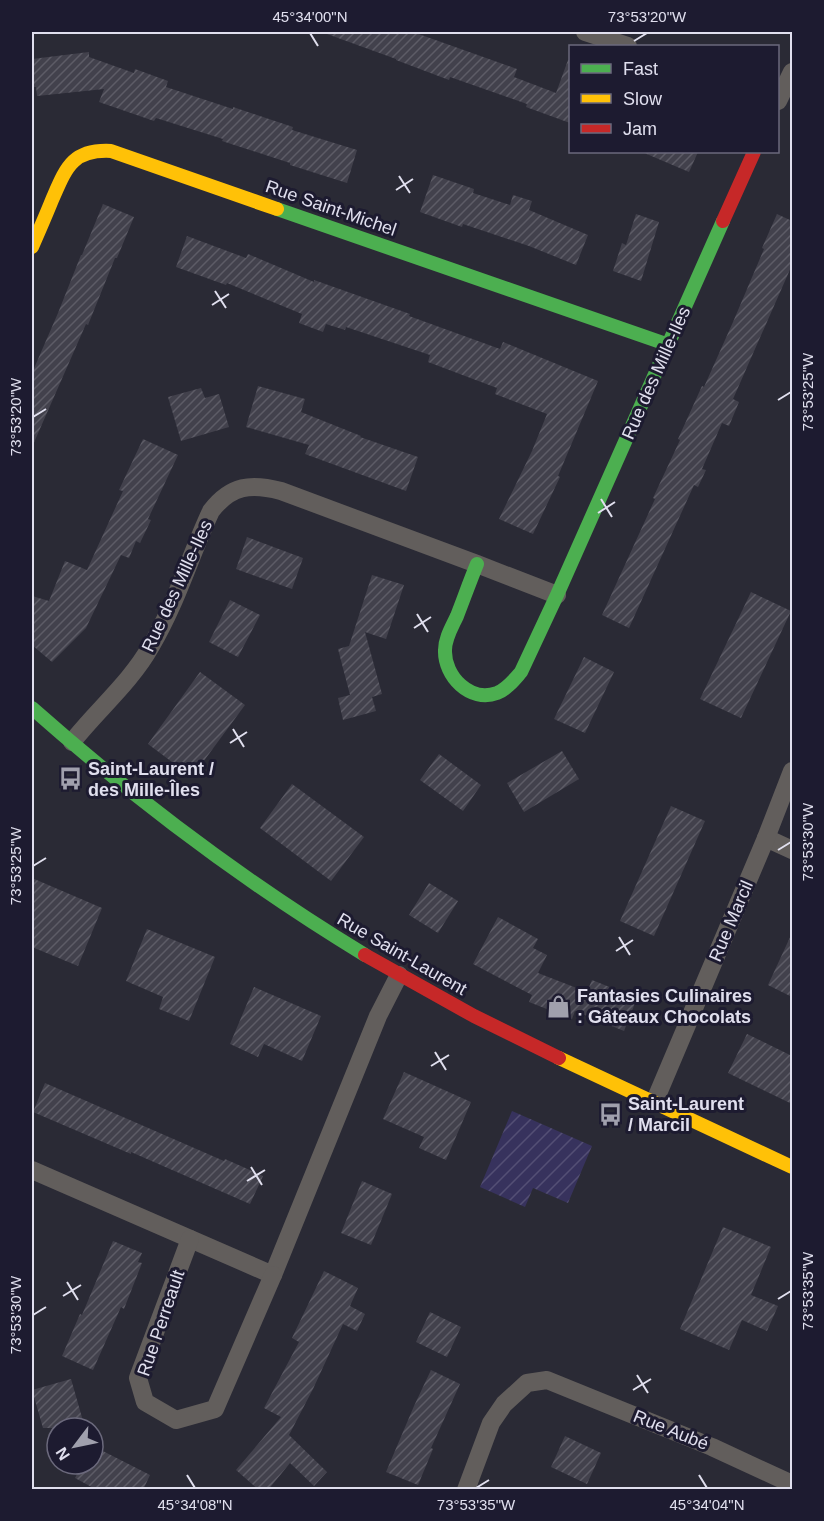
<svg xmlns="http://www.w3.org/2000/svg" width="824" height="1521" viewBox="0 0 824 1521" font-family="Helvetica,sans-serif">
<defs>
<pattern id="garden-furrows" width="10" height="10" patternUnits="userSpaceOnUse" patternTransform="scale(1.5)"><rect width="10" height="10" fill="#37325d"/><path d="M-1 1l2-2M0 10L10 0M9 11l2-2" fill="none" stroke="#544f75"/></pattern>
<pattern id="building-hatch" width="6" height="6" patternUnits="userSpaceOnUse" patternTransform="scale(1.5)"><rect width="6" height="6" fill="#42414c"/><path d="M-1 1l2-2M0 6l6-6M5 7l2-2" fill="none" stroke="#5d5c66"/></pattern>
</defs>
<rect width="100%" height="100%" fill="#2a2a35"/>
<polygon fill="url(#garden-furrows)" points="512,1111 592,1146 568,1203 533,1188 525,1207 480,1187"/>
<g fill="url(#building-hatch)">
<polygon points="328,32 413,32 517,69 514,77 556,93 568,60 570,60 570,123 526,107 527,104 450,77 449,80 396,60 396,59 327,34"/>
<polygon points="89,52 89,57 134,73 135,69 168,81 166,87 233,109 233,107 293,127 292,130 357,150 347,183 290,165 290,163 222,141 223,139 156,118 154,121 99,102 104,89 37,96 36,87 32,87 32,59"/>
<polygon points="642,152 698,152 689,172"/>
<polygon points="433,175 474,189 473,193 510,205 513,195 532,201 529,210 588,235 576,265 529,246 463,224 462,227 420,212"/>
<polygon points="103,204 134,217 117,258 115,258 88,325 86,324 32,447 32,373 58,313 81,255 82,255"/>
<polygon points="636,214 659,222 641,281 613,271 622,243 626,245"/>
<polygon points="777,214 792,221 792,265 733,399 739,402 729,426 722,423 702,469 706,470 698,487 694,485 629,628 602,615 655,499 653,498 680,440 678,439 702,386 704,387 733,322 764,249 762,248"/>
<polygon points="187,236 246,258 248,254 314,282 314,280 410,314 409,316 500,349 503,342 598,381 558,476 560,477 533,534 499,519 532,451 547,414 495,394 497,388 428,362 430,355 346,327 345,330 326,324 323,332 299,323 302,314 227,283 226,285 176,267"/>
<polygon points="258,386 305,399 301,412 361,436 360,437 418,457 406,491 305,454 309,445 246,427"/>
<polygon points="201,388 205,398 219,394 229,427 181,441 168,397"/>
<polygon points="143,439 178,455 148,519 151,520 140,543 136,541 129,558 121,555 86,628 52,662 32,645 32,596 49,601 65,561 87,570 123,491 119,490"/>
<polygon points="247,537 303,558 292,589 236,569"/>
<polygon points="372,575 404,585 386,639 365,632 382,694 372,697 376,711 343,720 338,698 350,695 338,649 349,646"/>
<polygon points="751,592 791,611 741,718 700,699"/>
<polygon points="230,600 260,615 238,657 209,642"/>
<polygon points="584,657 614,672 585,733 554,719"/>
<polygon points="200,672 245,705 192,777 148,744"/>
<polygon points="562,751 579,779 524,812 507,783"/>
<polygon points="439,754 481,785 463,811 420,780"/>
<polygon points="292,784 364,837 331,881 260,828"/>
<polygon points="671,806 705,821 654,936 620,921"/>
<polygon points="32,878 102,908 78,966 32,947"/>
<polygon points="429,883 458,901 438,933 409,915"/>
<polygon points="498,917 538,939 533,948 547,955 538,973 587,992 592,980 637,998 624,1031 575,1011 572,1019 529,1002 532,995 473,964"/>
<polygon points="147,929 215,957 189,1021 159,1009 163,997 126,981"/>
<polygon points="792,933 792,997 768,985"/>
<polygon points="254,987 321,1016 302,1061 264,1044 258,1057 230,1044"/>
<polygon points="747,1034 792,1056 792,1104 728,1073"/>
<polygon points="404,1072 471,1102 446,1160 419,1148 424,1137 383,1119"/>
<polygon points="45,1083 224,1161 225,1159 263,1176 250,1204 131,1152 131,1154 33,1112"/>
<polygon points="362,1181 392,1194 371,1245 341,1233"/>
<polygon points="723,1227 771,1247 751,1295 778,1306 767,1331 742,1320 729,1350 680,1329"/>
<polygon points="113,1241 142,1253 138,1262 142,1263 124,1309 121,1307 93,1370 62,1356 80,1314 82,1315"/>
<polygon points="324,1271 358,1288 350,1306 365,1314 357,1331 343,1324 313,1389 289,1435 327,1472 314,1486 290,1463 268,1490 259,1490 236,1470 281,1417 264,1408 299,1342 292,1338"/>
<polygon points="430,1312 461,1327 447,1357 416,1342"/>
<polygon points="431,1370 460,1384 431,1448 433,1449 418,1485 386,1472 414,1406"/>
<polygon points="71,1379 85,1428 43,1428 32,1390"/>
<polygon points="565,1436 601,1453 587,1484 551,1467"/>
<polygon points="93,1446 150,1475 143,1490 97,1490 75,1478 82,1464 93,1464"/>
</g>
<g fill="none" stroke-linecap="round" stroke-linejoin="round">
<g stroke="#625e5c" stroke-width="18">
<polyline points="585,32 628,46"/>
<polyline points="778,101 792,72"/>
<path d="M72 742C98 709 130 683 151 646 176 604 190 556 211 511 231 485 251 483 281 491L477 564 557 595"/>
<polyline points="766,838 792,850"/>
<polyline points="654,1103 766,838 792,771"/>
<polyline points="32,1170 273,1275 378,1016 399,975"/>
<polyline points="190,1239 138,1378 145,1402 176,1420 215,1409 273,1275"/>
<polyline points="466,1490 491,1423 504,1404 527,1383 547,1380 712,1447 792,1484"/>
</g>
<g stroke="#4caf50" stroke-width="14">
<polyline points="277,209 669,345"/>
<path d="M477 564C470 581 464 598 457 616 452 627 445 638 445 650 444 676 470 703 497 693 507 689 514 680 521 672L557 595 723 221"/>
<path d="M32 708C137 801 245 882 365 955"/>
</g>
<g stroke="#ffc107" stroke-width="14">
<path d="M32 247C39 231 46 215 52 200 66 168 72 149 111 151L277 209"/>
<polyline points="559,1058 792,1167"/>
</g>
<g stroke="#c62828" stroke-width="14">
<polyline points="723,221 754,152"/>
<polyline points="365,955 474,1016 559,1058"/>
</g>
</g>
<path fill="none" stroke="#e0dfee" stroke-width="2" d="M310 33 318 46M634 41 647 33M399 176 410 193M396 190 413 179M215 291 226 308M212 305 229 294M778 400 791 392M33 417 46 409M601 499 612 517M598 513 615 502M417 614 428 632M414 628 431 617M233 729 244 747M230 743 247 732M778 850 791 842M33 866 46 858M619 937 630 955M616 951 633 940M435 1052 446 1070M431 1066 449 1055M251 1167 262 1185M247 1181 265 1170M67 1282 78 1300M63 1296 81 1285M778 1299 791 1291M33 1315 46 1307M637 1375 648 1393M633 1390 651 1379M187 1475 195 1488M699 1475 707 1488M476 1488 489 1480"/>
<defs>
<symbol id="bus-bare" viewBox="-9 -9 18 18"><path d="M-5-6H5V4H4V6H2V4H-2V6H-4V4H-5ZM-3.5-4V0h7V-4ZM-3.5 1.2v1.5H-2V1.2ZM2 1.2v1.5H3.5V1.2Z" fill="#a0a0ad" stroke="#1d1b30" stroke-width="2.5" paint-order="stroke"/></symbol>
<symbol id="shop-bare" viewBox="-9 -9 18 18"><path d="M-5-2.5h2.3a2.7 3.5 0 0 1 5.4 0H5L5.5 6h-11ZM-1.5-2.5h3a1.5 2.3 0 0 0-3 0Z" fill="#a0a0ad" stroke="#1d1b30" stroke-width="2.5" paint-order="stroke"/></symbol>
</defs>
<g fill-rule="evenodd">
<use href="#bus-bare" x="54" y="762" width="33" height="33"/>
<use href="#shop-bare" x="542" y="990" width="33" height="33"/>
<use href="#bus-bare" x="594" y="1098" width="33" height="33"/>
</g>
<g text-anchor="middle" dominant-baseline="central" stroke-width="6" stroke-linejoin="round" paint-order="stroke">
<g font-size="18" fill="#e0dfee" stroke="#1d1b30">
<text transform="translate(331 208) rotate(19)">Rue Saint-Michel</text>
<text transform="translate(656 373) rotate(-66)">Rue des Mille-Iles</text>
<text transform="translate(177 586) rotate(-65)">Rue des Mille-Iles</text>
<text transform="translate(731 921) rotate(-67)">Rue Marcil</text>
<text transform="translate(402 954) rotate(30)">Rue Saint-Laurent</text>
<text transform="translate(161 1323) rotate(-71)">Rue Perreault</text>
<text transform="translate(671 1430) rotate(22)">Rue Aubé</text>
</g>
<g font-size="18" font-weight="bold" fill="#e0dfee" stroke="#1d1b30" text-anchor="start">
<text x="88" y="769">Saint-Laurent /<tspan x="88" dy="21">des Mille-Îles</tspan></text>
<text x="577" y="996">Fantasies Culinaires<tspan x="577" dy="21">: Gâteaux Chocolats</tspan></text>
<text x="628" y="1104">Saint-Laurent<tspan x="628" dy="21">/ Marcil</tspan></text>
</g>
</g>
<rect width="824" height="1521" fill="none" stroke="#1d1b30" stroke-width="66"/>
<rect x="569" y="45" width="210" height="108" fill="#1d1b30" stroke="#6b697c" stroke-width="1.5"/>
<rect x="581" y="64" width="30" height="9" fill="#4caf50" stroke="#6b697c" stroke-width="1.5"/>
<text x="623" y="75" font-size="18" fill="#e0dfee">Fast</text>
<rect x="581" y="94" width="30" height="9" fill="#ffc107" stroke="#6b697c" stroke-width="1.5"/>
<text x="623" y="105" font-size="18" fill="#e0dfee">Slow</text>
<rect x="581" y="124" width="30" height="9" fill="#c62828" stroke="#6b697c" stroke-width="1.5"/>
<text x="623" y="135" font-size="18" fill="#e0dfee">Jam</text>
<g transform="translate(75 1446) rotate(238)"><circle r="28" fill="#1d1b30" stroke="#6b697c" stroke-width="1.5"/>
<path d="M0-4.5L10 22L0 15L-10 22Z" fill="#a0a0ad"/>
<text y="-9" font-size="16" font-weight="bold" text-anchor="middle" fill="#e0dfee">N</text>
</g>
<rect x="33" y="33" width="758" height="1455" fill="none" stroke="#e0dfee" stroke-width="2"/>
<g font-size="15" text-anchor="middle" fill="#e0dfee">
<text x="310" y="22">45°34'00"N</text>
<text x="647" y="22">73°53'20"W</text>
<text transform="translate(808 392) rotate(-90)" y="5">73°53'25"W</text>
<text transform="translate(16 417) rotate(-90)" y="5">73°53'20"W</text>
<text transform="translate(808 842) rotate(-90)" y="5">73°53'30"W</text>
<text transform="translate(16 866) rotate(-90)" y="5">73°53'25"W</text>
<text transform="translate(808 1291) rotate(-90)" y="5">73°53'35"W</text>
<text transform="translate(16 1315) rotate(-90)" y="5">73°53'30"W</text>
<text x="195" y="1510">45°34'08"N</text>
<text x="476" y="1510">73°53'35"W</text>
<text x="707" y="1510">45°34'04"N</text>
</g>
</svg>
